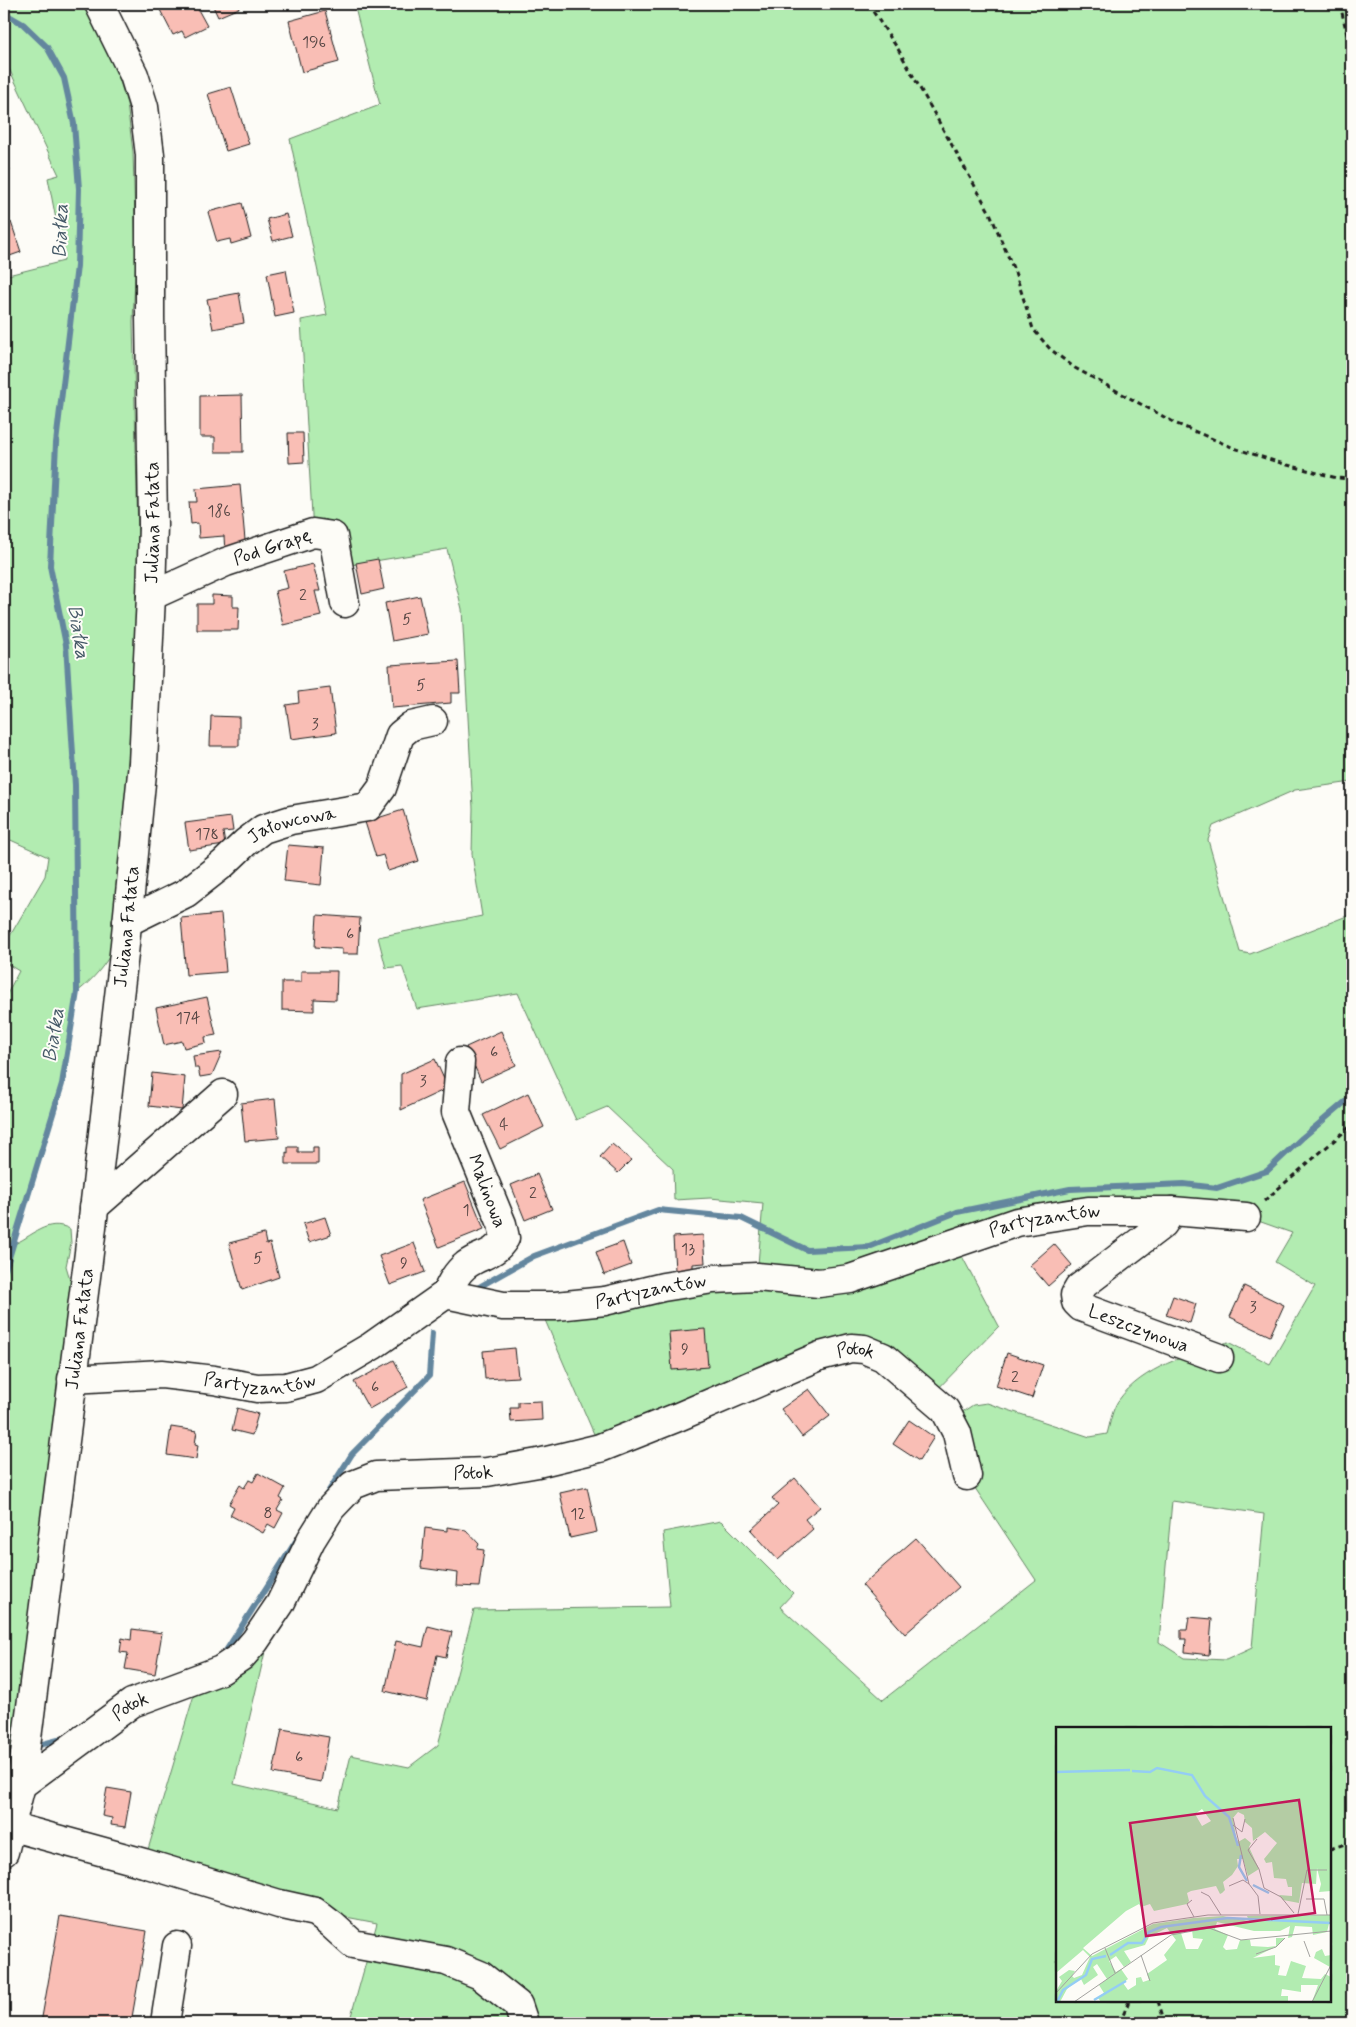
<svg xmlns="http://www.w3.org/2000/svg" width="1356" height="2027" viewBox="0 0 1356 2027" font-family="Mynerve,sans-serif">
<rect width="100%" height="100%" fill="#fdfcf7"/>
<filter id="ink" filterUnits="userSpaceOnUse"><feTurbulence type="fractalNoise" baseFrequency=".02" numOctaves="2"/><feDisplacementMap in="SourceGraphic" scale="10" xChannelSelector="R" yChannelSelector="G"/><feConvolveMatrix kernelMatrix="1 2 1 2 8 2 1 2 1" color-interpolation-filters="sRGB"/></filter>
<g filter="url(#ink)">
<g fill="#b2ecb1" stroke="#678466" fill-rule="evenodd">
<path d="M4 4H83L117 72 127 104 133 152 136 256 133 322 139 580 138 621 115 947C105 965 94 979 77 992L62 1084 30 1194 12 1245C32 1237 47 1217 70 1229L71 1243 66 1266 72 1286 4 1852V1000L19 971 4 962V946L45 876 48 857 4 837V276L64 261 48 178 59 175 4 58Z"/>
<path d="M354 4H1352V782L1295 790 1213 826 1208 840 1240 952 1250 954 1352 914V2023H349L377 1923 279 1904 144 1863 199 1678 268 1639 234 1784 338 1808 351 1755 409 1767 438 1745 474 1610 670 1607 663 1532 721 1521 793 1593 780 1607 883 1700 1036 1580 967 1476 950 1420 973 1405 987 1403 1090 1437 1107 1434C1110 1424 1112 1410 1118 1401 1143 1366 1189 1355 1228 1342L1270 1364 1315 1286 1275 1262 1292 1233 1247 1217 1088 1211 955 1243 999 1326 930 1397 864 1349 600 1448 539 1306 757 1277 763 1203 710 1198 674 1200 673 1169 607 1107 576 1120 518 993 417 1009 402 966 386 968 378 937 482 916 472 854 473 808 462 609 447 549 339 567 313 533 301 320 327 315 290 139 380 105ZM1172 1501 1264 1514 1252 1648 1226 1660 1184 1658 1159 1642ZM1057 1728H1330V2001H1057Z"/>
</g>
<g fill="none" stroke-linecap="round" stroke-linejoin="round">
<g stroke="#64869e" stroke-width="6">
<polyline points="4,13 23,24 47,47 64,78 74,124 79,189 77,266 56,443 50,566 66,645 75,785 77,992 62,1084 4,1274"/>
<polyline points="472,1291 534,1256 658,1210 741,1218 807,1250 869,1247 957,1212 1070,1189 1184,1184 1217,1188 1267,1171 1302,1138 1352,1096"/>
<polyline points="325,1497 352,1454 429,1376 432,1333"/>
<polyline points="222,1657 296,1541"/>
<polyline points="39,1745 66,1738"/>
<polyline points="4,1767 16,1764"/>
</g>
</g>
<g fill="#f9beb5" stroke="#1c1c1c">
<polygon points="161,4 195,4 207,26 185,37 182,31 173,35 158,6"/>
<polygon points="212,4 237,4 239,8 218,17"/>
<polygon points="325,11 339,62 302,72 289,21"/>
<polygon points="231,87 249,144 226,151 208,94"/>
<polygon points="4,151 10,170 4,172"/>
<polygon points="242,203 251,238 231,244 230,239 217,242 208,212"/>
<polygon points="286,214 292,236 273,241 267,219"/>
<polygon points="11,222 21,252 4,258 4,225"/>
<polygon points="286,270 294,313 275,317 267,274"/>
<polygon points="239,293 244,323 213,329 207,299"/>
<polygon points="242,395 243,452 215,452 215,437 200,437 200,396"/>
<polygon points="288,433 303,433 304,462 289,463"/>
<polygon points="240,485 246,551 225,553 224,536 199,538 198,523 191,524 189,502 197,502 196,489"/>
<polygon points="378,559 384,589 362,594 356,563"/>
<polygon points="313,564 320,591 315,591 321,616 283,625 275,591 288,588 284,571"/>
<polygon points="212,595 233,596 233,607 239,607 238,630 197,630 197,604 212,604"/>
<polygon points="420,596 428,634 392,641 385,603"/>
<polygon points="458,661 460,693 451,693 451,703 392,708 389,665"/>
<polygon points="330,688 336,733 291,739 286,705 299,703 298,692"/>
<polygon points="211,716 239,717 239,746 210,746"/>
<polygon points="403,810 419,861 388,871 383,855 376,857 365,822"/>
<polygon points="231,817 233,831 223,832 225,845 189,850 185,823"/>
<polygon points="288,845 324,848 321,885 284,881"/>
<polygon points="221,914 226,972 186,975 181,918"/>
<polygon points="317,915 360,918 358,954 342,954 342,949 315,947"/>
<polygon points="301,971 337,971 336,1000 314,999 314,1011 282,1010 282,982 301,982"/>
<polygon points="207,997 216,1035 205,1037 206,1043 184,1048 182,1041 164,1045 156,1008"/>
<polygon points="501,1031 516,1065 481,1081 466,1047"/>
<polygon points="222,1052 212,1075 200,1077 198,1068 195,1068 193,1056"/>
<polygon points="435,1059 448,1088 401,1110 401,1074"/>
<polygon points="152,1073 185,1077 182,1110 149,1106"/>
<polygon points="528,1093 544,1127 500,1149 483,1115"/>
<polygon points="275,1099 279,1138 245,1141 241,1103"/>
<polygon points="612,1144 631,1160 618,1173 600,1157"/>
<polygon points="288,1147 298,1147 298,1152 313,1152 313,1147 318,1147 318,1164 286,1164 286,1152 288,1153"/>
<polygon points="537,1174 552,1209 525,1220 511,1185"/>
<polygon points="465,1182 484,1229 439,1247 420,1200"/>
<polygon points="325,1217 331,1235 309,1242 303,1224"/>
<polygon points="264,1234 266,1244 270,1243 279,1277 242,1290 229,1243"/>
<polygon points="703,1235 705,1263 693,1264 693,1269 675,1270 673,1237"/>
<polygon points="623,1242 631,1265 604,1275 596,1252"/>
<polygon points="414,1243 425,1272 390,1285 379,1256"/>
<polygon points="1054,1244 1072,1265 1048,1286 1030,1265"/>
<polygon points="1244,1286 1284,1305 1270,1336 1230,1317"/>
<polygon points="1173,1296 1196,1304 1190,1323 1166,1315"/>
<polygon points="705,1329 708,1367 672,1370 669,1332"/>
<polygon points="515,1348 518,1377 485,1379 483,1351"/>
<polygon points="1007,1353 1043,1365 1032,1398 996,1386"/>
<polygon points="394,1360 408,1387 369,1409 354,1382"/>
<polygon points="809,1389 830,1416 802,1437 781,1409"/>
<polygon points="541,1401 542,1420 511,1422 510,1408 518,1408 518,1402"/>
<polygon points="237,1408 258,1414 252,1435 232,1430"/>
<polygon points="909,1420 934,1437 919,1461 893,1444"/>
<polygon points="171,1427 197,1431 195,1444 198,1445 196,1459 167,1455"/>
<polygon points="258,1473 285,1488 280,1498 283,1500 277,1510 283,1513 275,1528 268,1524 263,1533 230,1515 234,1507 229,1504 240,1485 244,1488 249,1480 253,1482"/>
<polygon points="795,1478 820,1507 805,1519 813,1529 778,1560 751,1530 778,1505 772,1498"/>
<polygon points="587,1487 597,1532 570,1538 560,1493"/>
<polygon points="447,1527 466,1530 479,1544 477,1549 484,1550 479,1587 457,1586 458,1573 421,1568 425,1528 447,1531"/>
<polygon points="916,1538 959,1587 905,1634 862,1585"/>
<polygon points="1189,1617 1212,1619 1209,1655 1185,1652 1186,1639 1181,1639 1181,1630 1187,1630"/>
<polygon points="428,1626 452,1632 446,1657 437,1655 427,1701 385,1691 396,1641 423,1647"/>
<polygon points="132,1629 162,1633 155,1674 125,1669 128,1653 120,1652 122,1638 131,1640"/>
<polygon points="282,1729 329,1737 321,1782 273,1773"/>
<polygon points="107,1788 131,1792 125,1827 111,1825 112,1818 102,1816"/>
<polygon points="60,1916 147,1931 131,2023 41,2023"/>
</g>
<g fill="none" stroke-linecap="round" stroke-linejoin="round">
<defs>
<g id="minor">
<path id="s1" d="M151 596 226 562 313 533 333 536 345 603"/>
<path id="s2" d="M127 922 186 893 223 864 246 842 263 829 291 820 368 807 382 788 400 735 411 726 433 721"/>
<polyline points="94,1207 223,1094"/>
<path id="s3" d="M1172 1211 1163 1224 1079 1288 1075 1295 1076 1302 1081 1307 1219 1358"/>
<path d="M446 1294C451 1283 456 1273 466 1265 482 1253 493 1257 505 1238L502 1224 456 1112 460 1062"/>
<path id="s4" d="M72 1379 162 1374 214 1380 257 1388 286 1387 316 1379 372 1346 446 1294 503 1306H556L605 1301 663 1287 713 1279 757 1277 819 1283 850 1279 1017 1222 1088 1211H1172L1246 1217"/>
<path id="s5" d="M21 1785 132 1703 221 1670 242 1656 255 1641 280 1604 311 1540 331 1508 353 1485 376 1476 487 1472 538 1463 600 1448 678 1417 820 1356 851 1348 864 1349 883 1357 945 1410 957 1433 967 1476"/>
<polyline points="9,1826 144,1863 279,1904 315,1912 332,1925 353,1944 446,1961 480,1975 518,2005 524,2023"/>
<path id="s6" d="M4 1852 21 1785 88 1261 124 954 143 763 151 596 153 525 150 316V155L144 107 134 75 99 4"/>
<polyline points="165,2023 177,1946"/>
</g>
</defs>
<use href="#minor" stroke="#1c1c1c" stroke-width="31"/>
<g stroke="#1c1c1c" stroke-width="3" stroke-dasharray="5 4" stroke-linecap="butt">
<polyline points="868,4 898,49 990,213 1016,275 1033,329 1050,349 1075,368 1177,424 1234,448 1284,464 1337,478 1352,479"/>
<polyline points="1340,4 1352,56"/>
<polyline points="1264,1201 1352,1125"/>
<polyline points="1330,1849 1351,1842 1352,1826"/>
<polyline points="1158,2001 1165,2023"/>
<polyline points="1120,2023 1129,2001"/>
</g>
<use href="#minor" stroke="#fdfcf7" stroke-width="28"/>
</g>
</g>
<g text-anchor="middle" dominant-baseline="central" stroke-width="4" stroke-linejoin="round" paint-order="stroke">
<g font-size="16" fill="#534442">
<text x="314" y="42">196</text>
<text x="219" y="511">186</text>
<text x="303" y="595">2</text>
<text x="407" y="619">5</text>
<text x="421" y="685">5</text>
<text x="315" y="724">3</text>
<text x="207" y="834">178</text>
<text x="350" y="934">6</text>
<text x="188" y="1018">174</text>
<text x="494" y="1052">6</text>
<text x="423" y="1081">3</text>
<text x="504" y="1124">4</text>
<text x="533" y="1193">2</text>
<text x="466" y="1210">1</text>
<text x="688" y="1249">13</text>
<text x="258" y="1258">5</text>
<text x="404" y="1263">9</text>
<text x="1253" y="1307">3</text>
<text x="685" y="1349">9</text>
<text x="1015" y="1377">2</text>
<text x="375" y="1387">6</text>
<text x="268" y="1513">8</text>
<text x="578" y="1514">12</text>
<text x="299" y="1757">6</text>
</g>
<g font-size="19" fill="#1c1c1c" stroke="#fdfcf7">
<text stroke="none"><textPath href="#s6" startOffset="1339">Juliana Fałata</textPath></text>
<text stroke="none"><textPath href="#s1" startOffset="131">Pod Grapę</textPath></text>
<text stroke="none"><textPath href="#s2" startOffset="195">Jałowcowa</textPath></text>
<text stroke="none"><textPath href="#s6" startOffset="934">Juliana Fałata</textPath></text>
<text transform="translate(487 1191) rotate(69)">Malinowa</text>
<text stroke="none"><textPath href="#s4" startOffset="1014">Partyzantów</textPath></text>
<text stroke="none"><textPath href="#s4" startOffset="609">Partyzantów</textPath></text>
<text stroke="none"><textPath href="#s3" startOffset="205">Leszczynowa</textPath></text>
<text stroke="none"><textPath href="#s6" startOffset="529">Juliana Fałata</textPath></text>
<text stroke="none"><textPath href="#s5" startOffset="990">Potok</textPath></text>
<text stroke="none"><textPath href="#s4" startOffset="189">Partyzantów</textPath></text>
<text stroke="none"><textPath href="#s5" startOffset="585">Potok</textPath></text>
<text stroke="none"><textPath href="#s5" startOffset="135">Potok</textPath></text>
</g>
<g font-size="20" font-style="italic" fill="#465a68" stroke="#fdfcf7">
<text transform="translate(61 231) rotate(-88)">Białka</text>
<text transform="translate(78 632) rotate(81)">Białka</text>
<text transform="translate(54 1035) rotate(-81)">Białka</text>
</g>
</g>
<g transform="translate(1056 1727)">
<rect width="275" height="275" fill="#fdfcf7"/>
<path d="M0 0H275V164L263 165 265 157 261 141 260 157 246 156 243 176 227 173 223 168 236 169V160H232L230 152 218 151 216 135 210 136 208 132 221 116 209 105 197 114 196 101 189 95 188 88 182 85 177 91 180 110 182 115 189 111 195 116 193 120 203 142 192 149 187 132H181L182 139 176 148 167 155 169 163 166 166 164 167 160 159 135 164 131 166 133 174 131 177 98 184 94 177 85 180 83 177 70 184 27 221 36 229 97 197 137 191 167 189 193 194 191 189 275 188 271 205 257 208 256 200 239 199 236 210 232 211 234 199 224 204H198L161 195 159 202 172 208 167 220 170 223 181 222 184 213H194L195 219 212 220 220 219V211H229L221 219 197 231 219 228V238L224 239 222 248 230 249 235 234 250 239 246 251 265 252 269 247 275 250V275H256L262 258H245V265L226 262 225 269H232V275H45L42 271 48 266 43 258 51 252 41 237 37 240 42 248 28 258 25 252 20 254 11 262 4 275H0V264L6 254 3 250 13 243 19 244 16 249 18 251 26 248 34 230 27 223 0 246ZM146 82 155 94 146 99 139 87ZM111 201 120 213 108 228 111 233 91 247 93 253 87 255 85 250 80 251V258L72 263 67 256 72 252 65 242 60 245 53 234 60 229 68 240 75 235 68 224 89 218 93 210ZM136 203 137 211 147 212 142 222H130L125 206ZM266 222 269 229 275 228 274 240 258 231 260 225Z" fill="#b2ecb1" fill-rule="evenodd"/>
<path fill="none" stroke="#94cdf4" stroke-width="2.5" d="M76 44 94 45 101 41 136 48 149 69 173 90 182 119M0 45 74 43M185 128 183 140 191 154M197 158 213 166M54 228 72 216H86L93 205 105 200 172 191 275 196M38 273 70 254M1 275 7 263 30 248 36 232 50 229"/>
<path fill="none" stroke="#a3a29f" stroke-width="1" d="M177 91 193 157M177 98 186 105 189 92M201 112 192 123 203 142 208 161 225 170 238 186M173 159 187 153 193 157 202 169 204 187M145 165 153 169 165 188M250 172H268L271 188M136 173 131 177 138 190M242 187 251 143H271M248 214 254 230M49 221 59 246M200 227 220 220 229 211M85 228 94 254M0 266 36 227 97 196 152 188H275M18 275 115 208 153 201 185 213 275 204M256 275 275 238"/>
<path fill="#c2185b" fill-opacity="0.15" stroke="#c2185b" stroke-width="2.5" d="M243 73 259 186 90 209 74 96Z"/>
<rect width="275" height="275" fill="none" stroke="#1c1c1c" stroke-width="2.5"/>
</g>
<rect width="1356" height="2027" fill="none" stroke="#fdfcf7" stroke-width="20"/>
<rect x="10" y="10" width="1336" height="2007" fill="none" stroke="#1c1c1c" stroke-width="2" filter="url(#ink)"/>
</svg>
